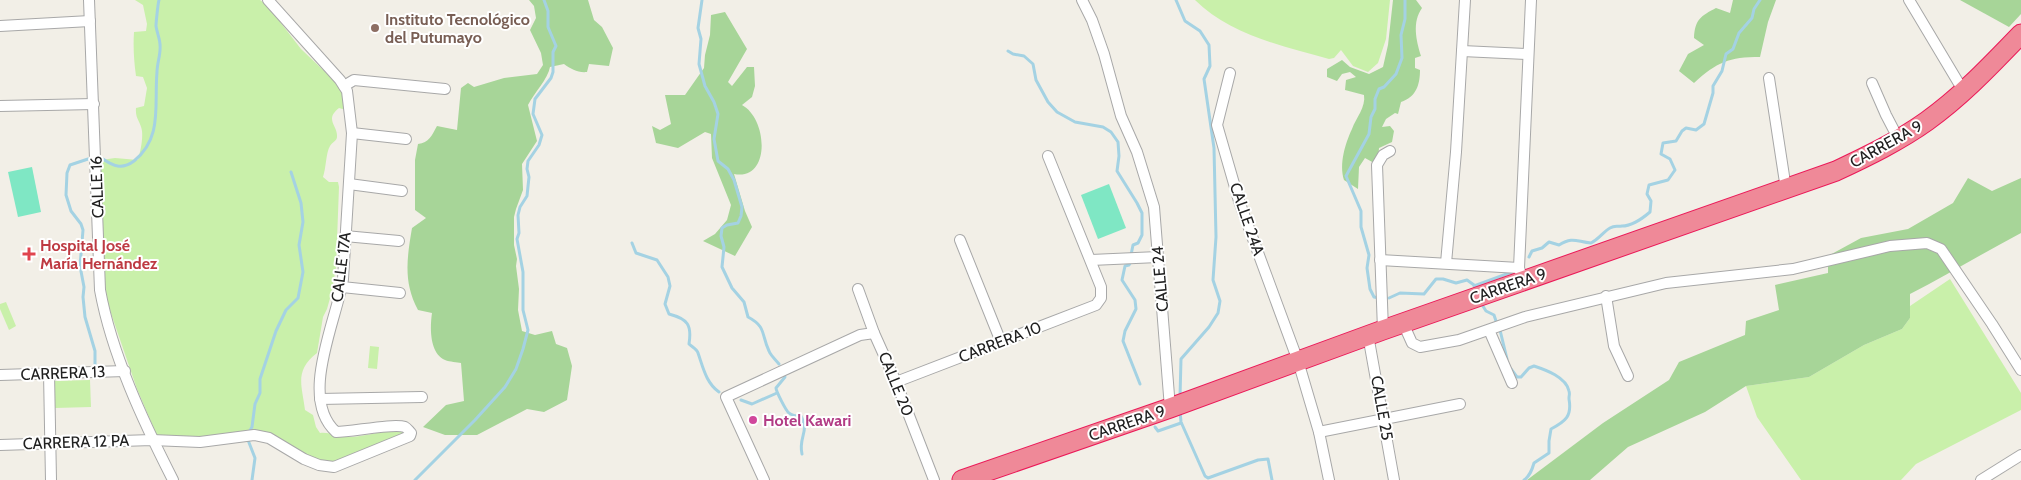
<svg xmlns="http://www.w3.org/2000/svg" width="2021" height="480" viewBox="0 0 2021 480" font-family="Cabin,sans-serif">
<rect width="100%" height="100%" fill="#f2efe7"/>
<g fill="#c9f0aa">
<path d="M135 0H260L267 5 301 49 339 85 343 93 346 110 339 108C324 120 338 125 337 137 337 141 332 142 330 146 326 152 326 169 323 177L329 182H338L339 187 336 267 332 291 327 309 323 317 317 353C294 371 302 385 305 410L313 415 316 427 320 433C331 432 340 437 351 437 367 436 384 431 401 428L407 435 336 463H326L308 457 266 435 158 438 137 389 104 293 99 167 101 160 115 158 138 160C140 152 143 141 142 131 141 122 135 119 136 108L144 106 147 88 143 77 136 76C134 61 133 47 134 32L146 31 147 24 143 5Z"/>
<path d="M1195 0H1390L1386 39 1378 63 1368 72 1353 66 1341 50 1334 58 1329 59C1284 47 1229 34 1195 0Z"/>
<polygon points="1950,279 2021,393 2021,410 1916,464 1901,480 1801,480 1757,417 1746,386 1809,377 1864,345 1902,329 1910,318 1910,306"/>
<polygon points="6,302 16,326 9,330 0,309 0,304"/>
<polygon points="370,346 379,347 377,369 368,368"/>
<polygon points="90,380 91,407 55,408 54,381"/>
</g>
<g fill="#a7d598">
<path d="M529 0H588L594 20 602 27 613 48 609 66 589 64 587 72C578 73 571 69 564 64L550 67C548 79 534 93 528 105L537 141 522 164 523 190 516 209 514 217V245L517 259 516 266 519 289 518 310 522 331 535 335 552 331 556 344 567 348 572 366 567 400 544 412 527 409 477 435H445L423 427 446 405 464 401 461 363C457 362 450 362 445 360 429 353 430 327 432 313L418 310C403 282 407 258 412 228L426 218 415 210V160L418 144C429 143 432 135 437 126L457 130 461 88 468 83 474 87 504 78 537 74 543 65 541 53 530 30 536 18 534 6Z"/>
<path d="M1393 0H1416L1422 8C1412 22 1416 40 1421 56L1415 58V68L1420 70C1420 85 1416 97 1401 102L1398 114 1395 113 1386 119 1382 127 1390 126 1394 131 1392 142 1379 148 1378 160 1374 163 1365 158 1359 167 1358 189 1344 180C1339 164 1345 144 1352 129 1356 118 1366 107 1364 95L1345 90 1346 80 1356 77 1350 72 1342 74 1337 81 1327 77V69L1342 60 1350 67 1369 74 1383 67 1388 45Z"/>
<path d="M1733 0H1776L1768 22 1760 57C1729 57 1717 62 1694 83L1679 71 1688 54 1704 45 1694 38C1695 19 1701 16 1716 8L1730 13Z"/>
<polygon points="1960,0 2021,0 2021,14 2009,27"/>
<path d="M725 12 747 49 728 82 732 86 747 67H754L755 86 752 97 742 105C768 119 771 181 734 174L745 211 752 227 735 256 703 241 715 234 727 220 731 205 712 158 711 134 705 132 678 148 656 143 652 126 660 130 671 124 665 95H685L704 68 705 55 710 35 711 15Z"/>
<path d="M1968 178 1992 191 2021 178V233C1983 253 1947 275 1910 294V318L1902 329 1864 345 1809 377 1746 386 1705 412 1628 447 1590 480H1527L1603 423 1669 380 1679 362 1745 335 1746 321 1779 310 1775 285 1828 273V256L1861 238 1908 229 1953 203Z"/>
</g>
<g fill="#7fe7c4">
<polygon points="32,167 41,212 18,217 8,172"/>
<polygon points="1109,184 1126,228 1098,239 1081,195"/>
</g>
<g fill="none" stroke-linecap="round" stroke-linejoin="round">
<g stroke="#a4d2e3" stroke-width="3">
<path d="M702 0 698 28 701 39 699 64 705 86 714 102 718 114 714 139 718 161 728 169 734 180 742 207 741 216 738 223 727 225 722 228 721 236 724 247 722 267 732 288 744 302 748 317C767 327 761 335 769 351 771 356 776 360 779 364"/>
<polyline points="1176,0 1185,21 1200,31 1209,45 1210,66 1204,79 1214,148 1216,237 1213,280 1220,301 1218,313 1209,327 1181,359 1180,397"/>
<polyline points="1008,51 1013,54 1024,56 1033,64 1036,80 1048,102 1057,112 1075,122 1103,127 1111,132 1118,142 1119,156 1117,171 1137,203 1142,213 1142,235 1138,243 1133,245 1131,255"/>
<polyline points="88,159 70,165 67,173 66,195 71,211 81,224 83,230 80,266 84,287 83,297 85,317 95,351 95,366"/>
<path d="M103 159C113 166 122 170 134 161 163 138 154 105 157 72 157 63 161 54 160 45 160 39 157 33 156 26 156 23 158 3 159 0"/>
<path d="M632 243 636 253 657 260 668 277 670 286 665 304 669 314C688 319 692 325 689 344 692 347 697 349 698 353 703 367 706 383 719 392"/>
<path d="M1529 257 1532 251 1542 248 1549 242 1559 245C1573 236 1577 242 1591 243 1599 239 1603 232 1610 228 1615 225 1617 227 1622 226 1632 226 1643 218 1650 212L1651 201 1647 194 1649 185 1668 180 1675 170 1670 159 1661 154 1663 143 1676 141 1682 131 1686 128 1696 130 1704 124 1713 93V86L1722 71 1726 54 1733 49 1739 33 1752 18 1754 9 1760 0"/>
<polyline points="1131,262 1129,265 1125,266 1122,280 1135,300 1136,309 1125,331 1123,341 1140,384"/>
<polyline points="1474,286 1512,272"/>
<polyline points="1379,298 1374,297 1370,289 1367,268 1369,255 1361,227 1361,211 1346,176 1369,134 1371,117 1375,109 1375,99 1379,89 1384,87 1396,74 1402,58 1401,35 1405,19 1405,0"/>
<polyline points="1389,298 1400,293 1424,294 1436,279 1443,279 1456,283 1467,280 1474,285 1476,290"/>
<polyline points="1481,303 1486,311 1494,315 1497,324"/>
<polyline points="1500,330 1507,359"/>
<path d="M1511 369 1517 377H1521L1529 368 1534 366C1546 370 1566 377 1569 391 1570 395 1569 394 1569 399 1572 416 1566 421 1551 429L1549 441V453L1534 463C1532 470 1530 476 1524 480"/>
<path d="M785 377 776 388C776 391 786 411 789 413 792 416 797 416 801 416 810 432 798 437 802 454"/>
<polyline points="741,400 752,404 777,393"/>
<polyline points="1180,411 1181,422 1205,476 1208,478 1258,460 1268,459 1272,480"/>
<polyline points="1155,427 1158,431 1181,423"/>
<polyline points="252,480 255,458 248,440 249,432 252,427 255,404 260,393 260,379 276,331 286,310 298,298 303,272 299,245 303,222 301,203 291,172"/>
<polyline points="415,480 475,420 505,387 516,369 523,349 528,330 523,310 523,272 517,239 519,233 518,215 520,207 527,196 529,177 527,169 528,161 539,145 542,135 533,114 535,99 551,78 553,72 553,52 556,46 548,27 548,11 544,0"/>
</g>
<defs>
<g id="street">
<path d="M89 0 100 290C112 355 143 421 173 480"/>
<polyline points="1082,0 1092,20 1104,54 1121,116 1137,152 1154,207 1170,408"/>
<polyline points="1909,0 1964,92"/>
<polyline points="0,26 90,21"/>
<polyline points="1462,51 1528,54"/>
<polyline points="1230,73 1217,125 1239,201 1298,361 1319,432 1329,480"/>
<polyline points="1769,78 1786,189"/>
<polyline points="1872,83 1886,115 1899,140"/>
<polyline points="344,86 354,80 445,89"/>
<polyline points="0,106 94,104"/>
<polyline points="352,133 406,139"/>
<polyline points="349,184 402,191"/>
<polyline points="345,236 399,241"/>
<polyline points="960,240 1001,342"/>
<polyline points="1091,260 1158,257"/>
<polyline points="1380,260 1519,268"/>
<polyline points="1446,263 1456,152 1465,0"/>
<polyline points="1523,281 1519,268 1531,0"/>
<polyline points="342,287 400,293"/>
<polyline points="858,289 874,333 896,382 934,480"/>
<polyline points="1606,296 1614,346 1628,376"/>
<polyline points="1403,323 1412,343 1420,347 1459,340 1525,317 1666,283 1793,269 1890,246 1927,243 1941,249 1992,324 2021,370"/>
<polyline points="1383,330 1377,165 1383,155 1390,151"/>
<polyline points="1489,330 1512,383"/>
<polyline points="1368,335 1394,480"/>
<polyline points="49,373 51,480"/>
<polyline points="0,375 125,371"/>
<polyline points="896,382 1096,305 1101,298 1101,287 1048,156"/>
<polyline points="320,399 422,397"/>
<polyline points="1319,432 1460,404"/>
<path d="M0 445 152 440 200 442 254 435 269 438 304 459 319 465 334 467 410 436 411 433C409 431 407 428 405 427 393 423 352 432 336 432 298 398 337 320 343 279L352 133 347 91 340 80 268 0"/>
<polyline points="764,480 726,397 860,335 874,333"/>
<polyline points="1981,480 2021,455"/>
</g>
<path id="highway" d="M962 480 1170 408 1383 330 1836 171C1868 156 1899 141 1927 121 1962 96 1991 65 2021 34"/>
</defs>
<use href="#street" stroke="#a8a8a8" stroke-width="12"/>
<use href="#highway" stroke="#eb1958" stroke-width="21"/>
<use href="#street" stroke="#fff" stroke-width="10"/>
<use href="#highway" stroke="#ef8998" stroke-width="19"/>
</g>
<circle fill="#8d6e63" stroke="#fff" stroke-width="2" cx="375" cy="28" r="5"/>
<path fill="#e0444e" stroke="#fff" stroke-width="2" d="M26.5 246.5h5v5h5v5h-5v5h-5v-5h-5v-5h5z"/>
<circle fill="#d1479c" stroke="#fff" stroke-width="2" cx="753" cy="420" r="5"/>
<g text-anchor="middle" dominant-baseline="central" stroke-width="4" stroke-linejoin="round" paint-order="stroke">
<g font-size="16" font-weight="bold" fill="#785e54" stroke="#fff" text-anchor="start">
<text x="385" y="19">Instituto Tecnológico<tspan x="385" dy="18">del Putumayo</tspan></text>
</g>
<g font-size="16" fill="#212121" stroke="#fff">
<text transform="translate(1886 144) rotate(-29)">CARRERA 9</text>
<text transform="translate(97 187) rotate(-92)">CALLE 16</text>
<text transform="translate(1247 219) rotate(71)">CALLE 24A</text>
<text transform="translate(341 267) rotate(-83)">CALLE 17A</text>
<text transform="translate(1160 279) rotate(-95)">CALLE 24</text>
<text transform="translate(1508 286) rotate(-19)">CARRERA 9</text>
<text transform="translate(1000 342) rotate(-21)">CARRERA 10</text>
<text transform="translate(63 373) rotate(-2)">CARRERA 13</text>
<text transform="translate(896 384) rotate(68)">CALLE 20</text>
<text transform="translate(1382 408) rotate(80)">CALLE 25</text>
<text transform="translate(1127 423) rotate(-19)">CARRERA 9</text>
<text transform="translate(76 442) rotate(-2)">CARRERA 12 PA</text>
</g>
<g font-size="16" font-weight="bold" fill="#be3a42" stroke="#fff" text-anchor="start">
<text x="40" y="245">Hospital José<tspan x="40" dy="18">María Hernández</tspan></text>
</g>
<g font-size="16" font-weight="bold" fill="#b23c85" stroke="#fff" text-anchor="start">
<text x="763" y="420">Hotel Kawari</text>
</g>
</g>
</svg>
